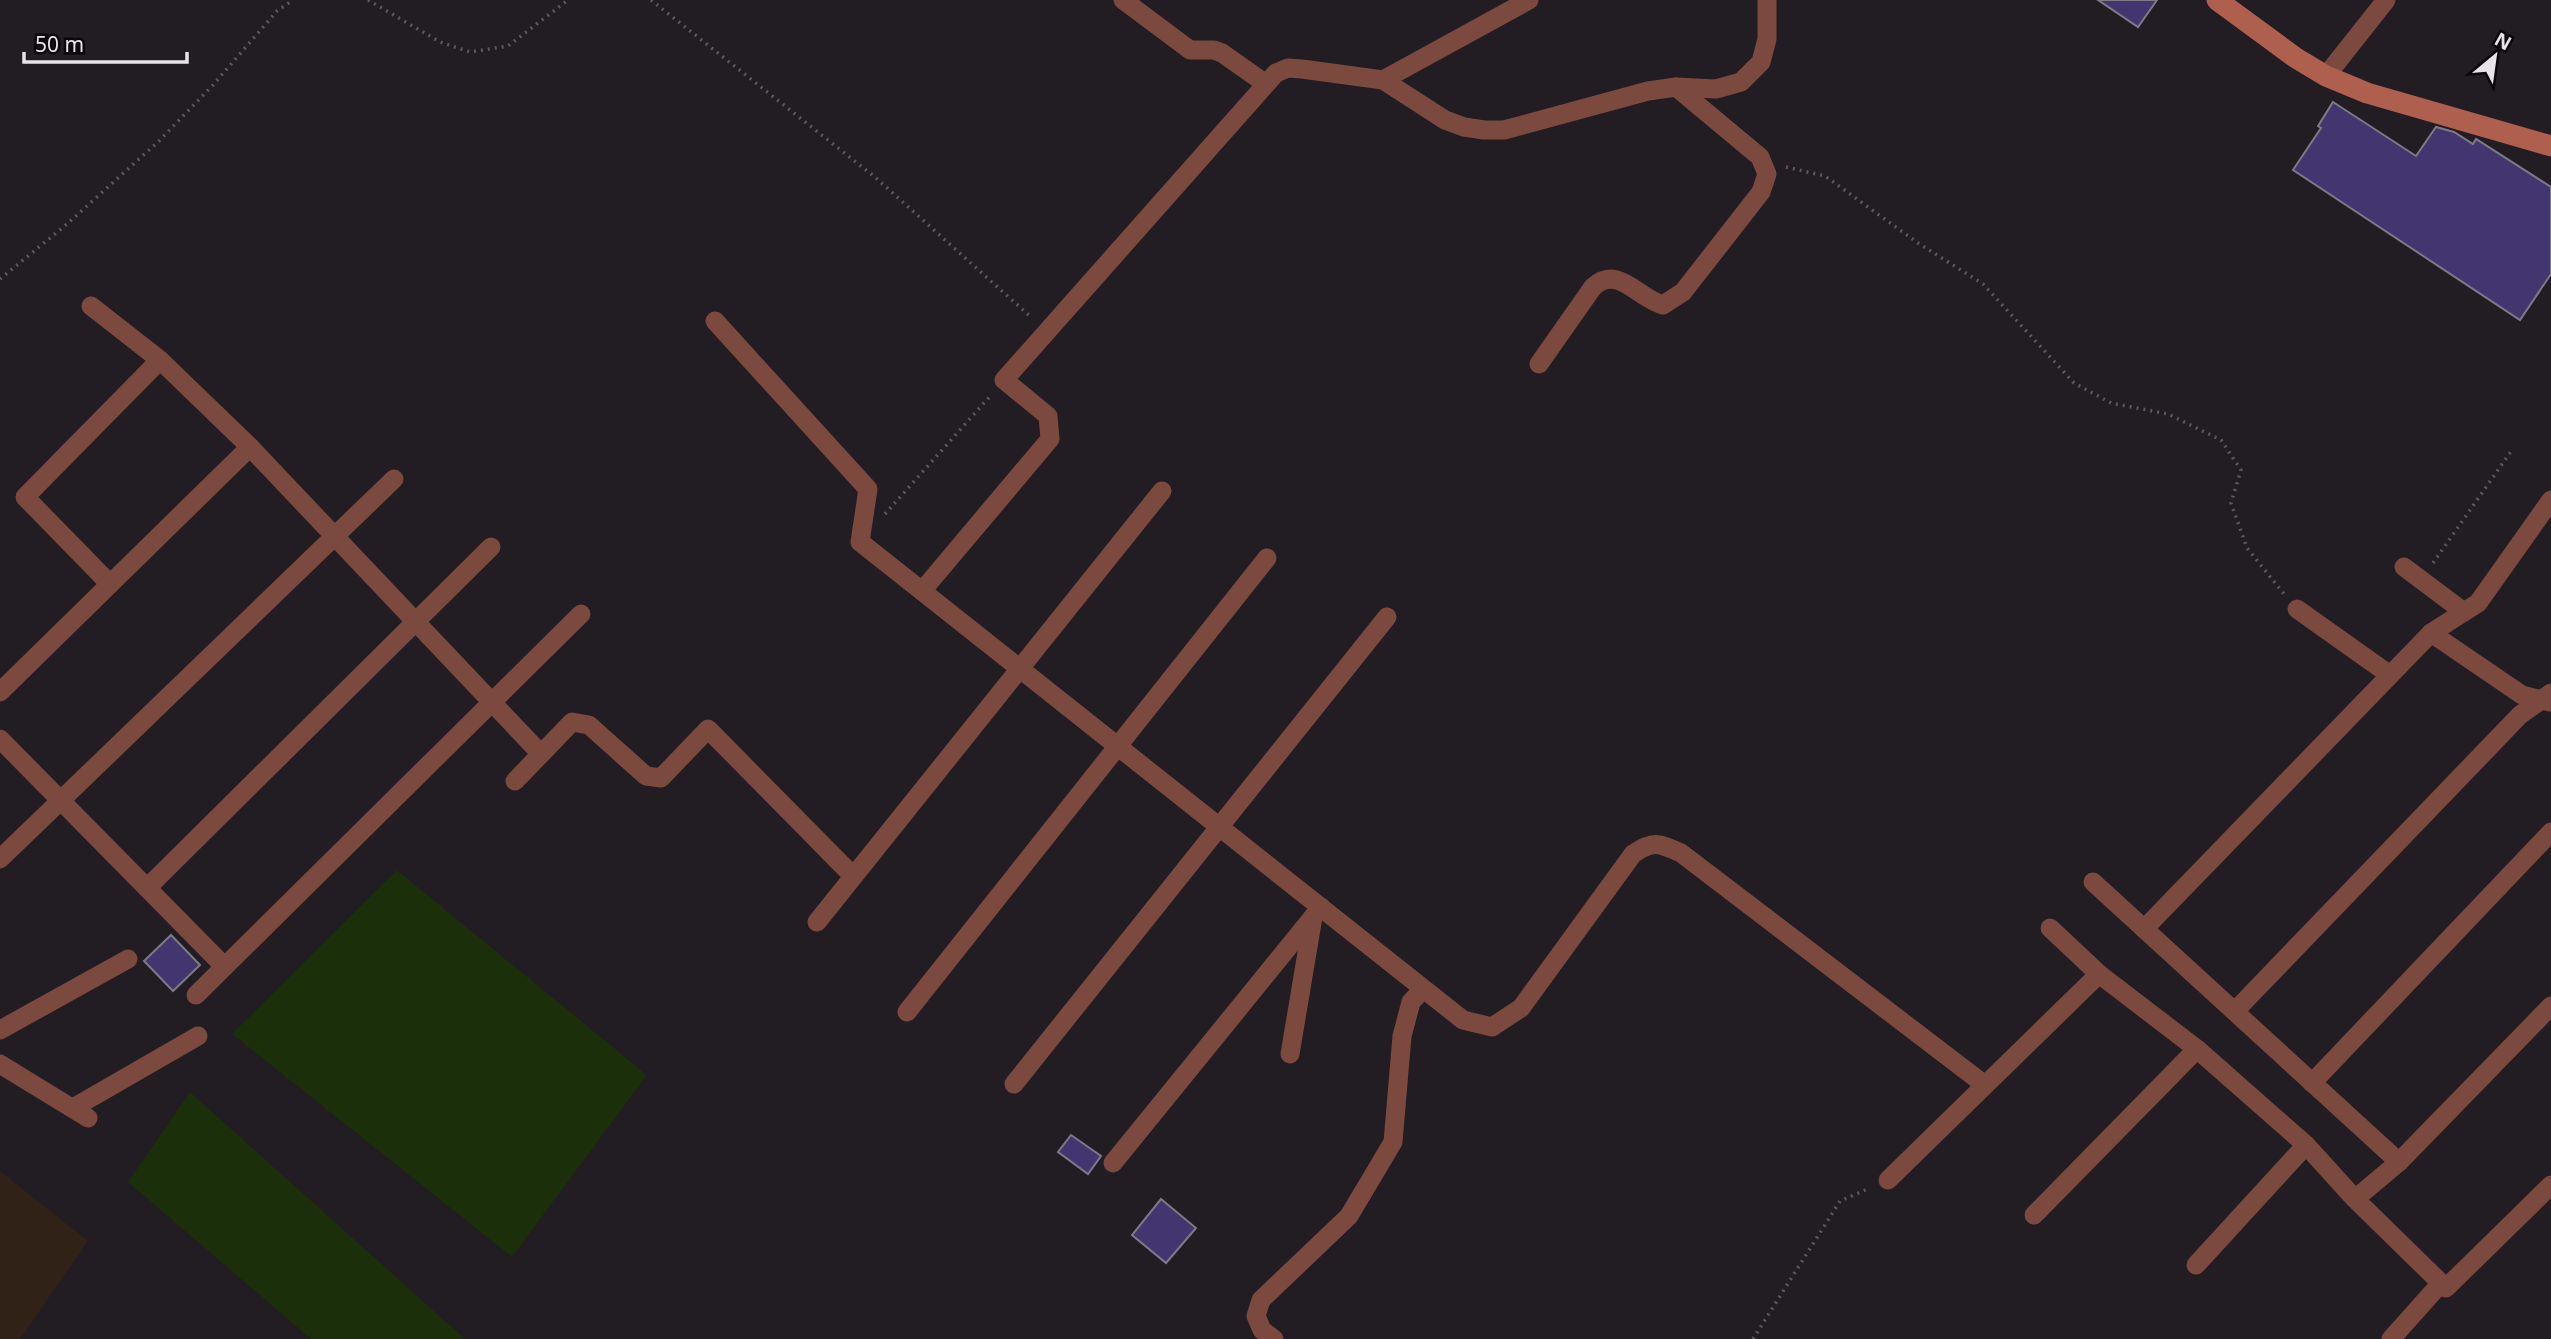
<svg xmlns="http://www.w3.org/2000/svg" width="2551" height="1339" viewBox="0 0 2551 1339" font-family="'Noto Sans',sans-serif">
<rect width="100%" height="100%" fill="#221c23"/>
<polygon fill="#312217" points="0,1171 88,1241 20,1339 0,1339"/>
<g fill="#1b2f0a">
<polygon points="397,870 647,1075 512,1257 232,1034"/>
<polygon points="190,1092 465,1339 311,1339 128,1182"/>
</g>
<g fill="#423570" stroke="#7c7a85" stroke-width="2">
<polygon points="2098,0 2157,0 2138,27"/>
<polygon points="2333,102 2416,156 2436,127 2454,132 2473,144 2476,139 2551,187 2551,274 2520,320 2293,170 2321,128 2318,126"/>
<polygon points="171,935 200,965 173,991 144,961"/>
<polygon points="1071,1135 1101,1156 1088,1174 1058,1152"/>
<polygon points="1161,1199 1196,1228 1166,1263 1132,1235"/>
</g>
<g fill="none" stroke-linecap="round" stroke-linejoin="round">
<g stroke="#5e585e" stroke-width="3.5" stroke-dasharray="2 5" stroke-linecap="butt">
<polyline points="368,0 440,42 470,52 508,46 568,0"/>
<polyline points="651,0 876,178 1032,318"/>
<polyline points="1786,167 1825,176 1918,243 1983,284 2074,383 2111,403 2168,414 2221,440 2241,470 2231,503 2247,548 2284,594"/>
<polyline points="0,279 67,224 159,141 213,85 277,11 293,0"/>
<polyline points="885,514 992,394"/>
<polyline points="2433,563 2512,450"/>
<polyline points="1753,1339 1840,1201 1870,1188"/>
</g>
<g stroke="#7b493e" stroke-width="19">
<polyline points="1123,0 1190,50 1214,50 1222,53 1266,84"/>
<polyline points="2326,76 2386,0"/>
<polyline points="1383,80 1529,0"/>
<polyline points="91,306 160,360 250,447 541,754"/>
<path d="M715 321 868 489 860 542 1463 1020 1492 1027 1521 1008 1633 854C1653 840 1659 843 1681 853L1985 1085"/>
<path d="M1539 364 1593 287C1618 264 1637 298 1663 305L1683 292 1761 192 1767 174 1760 157 1676 87"/>
<polyline points="2404,567 2464,612"/>
<polyline points="110,584 25,497 160,360"/>
<polyline points="922,591 1050,439 1048,416 1004,380 1276,73 1288,68 1302,69 1383,80 1445,120 1464,127 1484,130 1504,130 1648,91 1676,87 1716,89 1741,82 1761,62 1767,39 1767,0"/>
<polyline points="2297,609 2390,675"/>
<polyline points="2431,633 2522,695 2550,702"/>
<polyline points="0,692 250,447"/>
<polyline points="0,739 224,966"/>
<polyline points="515,781 572,722 589,725 646,776 661,778 708,729 853,876"/>
<polyline points="0,859 394,479"/>
<polyline points="2093,882 2399,1162"/>
<polyline points="147,888 491,547"/>
<polyline points="817,922 1162,491"/>
<polyline points="2050,928 2099,974 2197,1049 2306,1145 2355,1199 2446,1288 2551,1185"/>
<polyline points="2144,929 2431,633 2478,603 2551,500"/>
<polyline points="196,995 581,614"/>
<polyline points="2235,1011 2520,715 2551,693"/>
<polyline points="907,1012 1267,558"/>
<polyline points="0,1030 128,959"/>
<polyline points="1290,1054 1313,917"/>
<polyline points="0,1064 88,1118"/>
<polyline points="2312,1083 2551,832"/>
<polyline points="1014,1084 1387,617"/>
<polyline points="73,1108 198,1036"/>
<polyline points="1113,1163 1321,907"/>
<polyline points="1888,1180 2099,974"/>
<polyline points="2355,1199 2399,1162 2551,1006"/>
<polyline points="2034,1215 2197,1049"/>
<polyline points="2196,1265 2306,1145"/>
<polyline points="1274,1339 1262,1330 1256,1316 1261,1300 1349,1216 1393,1142 1402,1036 1411,1002 1423,989"/>
<polyline points="2391,1339 2441,1283"/>
</g>
<polyline stroke="#af5f4e" stroke-width="21" points="2217,0 2296,58 2326,76 2367,93 2551,146"/>
</g>
<g transform="translate(2495 56) rotate(29)" stroke="#0a070a" stroke-width="5" paint-order="stroke">
<path d="M0-5L12 26L0 18L-12 26Z" fill="#e8e3e8"/>
<text y="-10" font-size="19" font-weight="bold" text-anchor="middle" fill="#e8e3e8">N</text>
</g>
<path d="M24 52v10h163v-10" fill="none" stroke="#e8e3e8" stroke-width="3.5"/>
<text x="35" y="52" font-size="21" fill="#e8e3e8" stroke="#0a070a" stroke-width="5" paint-order="stroke">50 m</text>
</svg>
